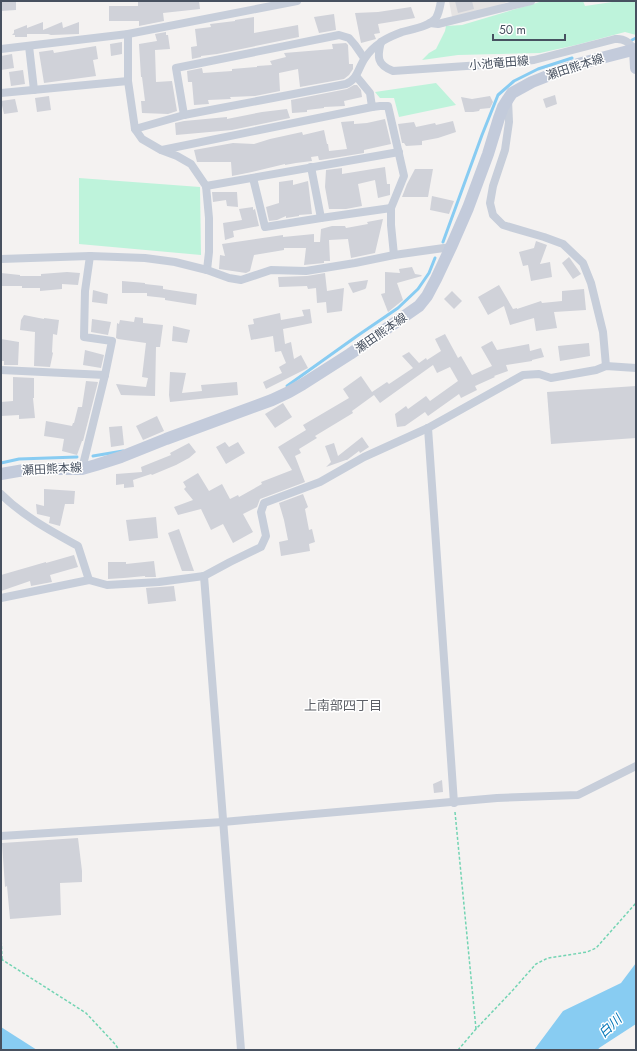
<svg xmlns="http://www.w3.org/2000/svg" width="637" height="1051" viewBox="0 0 637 1051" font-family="Jost,'Noto Sans JP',sans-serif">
<rect width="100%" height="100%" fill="#f4f2f1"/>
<polygon fill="#e5e3e3" points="449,1 510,1 497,6 452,17"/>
<g fill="#bef3db">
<polygon points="543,1 583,1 585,6 619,1 636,1 636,35 625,32 576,45 540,53 458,55 422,60 429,53 436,49 445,31 446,26 462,25"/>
<polygon points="436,83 456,105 399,117 394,98 380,98 375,92"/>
<polygon points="79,178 200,187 201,255 79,244"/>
</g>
<g fill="#88ccf2">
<polygon points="636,963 636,1024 599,1048 598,1050 534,1050 563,1011 621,983"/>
<polygon points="1,1027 37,1050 1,1050"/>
</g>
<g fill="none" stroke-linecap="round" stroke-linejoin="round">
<g stroke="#88ccf2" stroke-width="3">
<polyline points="632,40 636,38"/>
<polyline points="443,242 482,135 498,95 514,81 538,69 572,58"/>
<polyline points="287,386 357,336 398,308 418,289 429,273 435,258"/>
<polyline points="93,456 123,451"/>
<polyline points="1,463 19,459 77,457"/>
</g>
</g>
<g fill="#d0d2d9">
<polygon points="16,1 16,10 1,11 1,2"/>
<polygon points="138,1 199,1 200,9 163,13 164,21 139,26 139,21 109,21 109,6 138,6"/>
<polygon points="455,1 472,1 474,9 458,13"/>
<polygon points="411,7 415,18 378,24 380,33 374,34 376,39 361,43 355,13 378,12"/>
<polygon points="334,14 336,30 319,33 314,17"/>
<polygon points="254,17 254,33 298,25 299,37 217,54 201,56 201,57 192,59 191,47 197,46 195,29 211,27 210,24 235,21 235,20"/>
<polygon points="43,22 43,30 62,22 63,28 79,22 79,34 51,35 48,34 27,34 27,37 15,37 15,35 12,35 14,33 14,30 27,25 27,28"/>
<polygon points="166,32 166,35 168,35 170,49 155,50 156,82 172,81 177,111 168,114 142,113 141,101 145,101 142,77 141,77 139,44 157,41 155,34"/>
<polygon points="122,42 122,54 111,56 110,44"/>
<polygon points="346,43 348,45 349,64 353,64 353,69 349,75 344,79 300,87 298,69 279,73 280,91 255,96 230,97 231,99 208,100 209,104 194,105 192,82 188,82 187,71 202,68 203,73 232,71 232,69 257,67 257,66 272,65 270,61 286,57 284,53 333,49 332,44"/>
<polygon points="96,46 98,59 93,60 96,76 44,83 39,52 53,50 54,53"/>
<polygon points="12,54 14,68 1,70 1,56"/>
<polygon points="23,70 25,84 11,86 9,72"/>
<polygon points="354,85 357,85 361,90 362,97 344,101 345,106 324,107 324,108 307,110 307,112 292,113 291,100 347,89"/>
<polygon points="555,95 557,104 546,108 543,99"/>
<polygon points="49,96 51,110 37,112 35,98"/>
<polygon points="490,96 493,102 490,108 480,109 479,111 473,112 465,112 461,97 472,99"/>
<polygon points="15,99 18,112 4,114 1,101"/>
<polygon points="287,109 290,118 232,130 176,135 175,123 184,121 227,117 227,119 262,112"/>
<polygon points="385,119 391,144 364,150 364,153 321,160 319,160 318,156 311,157 312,161 296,163 285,165 285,164 252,172 232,176 231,162 197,162 194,150 233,143 254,144 270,139 302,132 303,135 324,130 327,144 328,144 329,151 347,149 341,122 354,121 354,124 367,123"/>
<polygon points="453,121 456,132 438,138 422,141 422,145 406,146 404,143 402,143 398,124 414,122 416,127 435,123 436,125"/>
<polygon points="385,167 387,184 390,184 390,195 378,198 375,180 358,184 362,206 346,209 329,209 325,187 326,170 342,168 342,174"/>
<polygon points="415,169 433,169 428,197 402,197 407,184"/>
<polygon points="293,180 293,185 308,181 312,214 299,215 299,216 286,218 286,216 277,220 269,221 266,207 279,203 279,182"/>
<polygon points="212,192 237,192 238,207 227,206 226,200 213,202"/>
<polygon points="432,196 454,201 449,214 430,210"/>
<polygon points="253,207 253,210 255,209 259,226 233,231 234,237 225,240 223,223 242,220 239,209"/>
<polygon points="383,219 375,253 351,258 348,239 329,240 330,261 324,261 324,263 304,265 306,248 284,248 284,250 254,255 250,271 246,273 219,269 220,255 225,256 222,244 283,235 283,237 314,234 314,242 320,242 321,229 332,226 345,226 346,228 368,224 367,222"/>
<polygon points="536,241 547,245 540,264 550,262 552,277 531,281 528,265 523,266 519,252 534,248"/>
<polygon points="569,257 581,274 573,279 562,263"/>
<polygon points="412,267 415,274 421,275 422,276 397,283 403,300 388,312 381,294 385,293 385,272 400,273 399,269"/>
<polygon points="67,272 80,273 78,285 62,284 62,289 40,291 40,288 22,288 22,286 1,286 1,273 20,275 20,276 41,276 41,274"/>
<polygon points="325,273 327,291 344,288 342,311 327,313 326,302 317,303 316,288 308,289 307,286 279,287 278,277 307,276"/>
<polygon points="368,280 366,288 365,289 353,293 348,283"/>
<polygon points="122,281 145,283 145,284 163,286 163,289 197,294 196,305 165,300 165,298 147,296 147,293 122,293"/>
<polygon points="499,285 513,309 517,308 517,309 541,301 542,303 562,301 562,291 584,289 586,310 554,312 557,328 536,331 534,318 510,325 504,306 488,315 478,297"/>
<polygon points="93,290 108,294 107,304 92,302"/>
<polygon points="452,291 462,301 454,309 444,299"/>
<polygon points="310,309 312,323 283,329 285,344 291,342 294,359 301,355 308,368 266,389 263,382 282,373 279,367 286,363 281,351 275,352 273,336 251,340 248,325 254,324 253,319 280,313 281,320 304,316 302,310"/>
<polygon points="24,315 44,319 44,318 59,320 57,335 53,334 52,352 53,353 50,367 34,366 35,332 20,330 21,320"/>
<polygon points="135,317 143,318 143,323 163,325 160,347 156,347 155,396 121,395 116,384 146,387 148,378 142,377 146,343 118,339 116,338 117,323 119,324 120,320 134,322"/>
<polygon points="92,319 111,322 108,335 91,332"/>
<polygon points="173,326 190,330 187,343 172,341"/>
<polygon points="445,334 458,358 461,356 472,375 492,366 481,347 492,341 497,350 529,344 530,351 541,348 544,357 532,360 532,361 506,365 508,371 494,376 495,377 475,386 477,390 461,398 459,394 428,416 425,412 405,426 397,427 395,414 406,406 408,409 426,396 430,401 458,381 450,367 437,373 433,365 380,403 374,395 352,411 353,413 315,436 317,438 299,449 301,453 295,456 305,482 300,484 299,482 300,484 260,499 257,507 243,514 253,532 233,543 223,524 211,530 201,509 178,515 174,507 193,500 184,489 186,487 183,482 198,473 209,491 222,484 230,499 238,495 239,497 262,484 261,482 292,470 278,447 306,430 303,425 349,398 343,389 361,376 372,392 387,382 389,384 413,368 402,356 409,352 419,363 426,358 427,360 441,351 435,339"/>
<polygon points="1,339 19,342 18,365 4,365 4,361 1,361"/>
<polygon points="589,343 590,356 560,361 558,346"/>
<polygon points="85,350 104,355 101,368 83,365"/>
<polygon points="170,372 186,373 182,393 202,391 201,385 237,382 238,395 170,402 169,395"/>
<polygon points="13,377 34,378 34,398 33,398 35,418 19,419 19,415 1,416 1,402 13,401"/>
<polygon points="86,381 98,382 83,441 82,441 77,455 62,451 64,439 44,436 46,421 72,426 73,423 74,423 78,407 82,407"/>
<polygon points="636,386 636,438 551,444 547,392"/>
<polygon points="283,403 292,417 275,428 265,414"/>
<polygon points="157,416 164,431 143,440 136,426"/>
<polygon points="122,426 124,445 111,447 109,427"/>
<polygon points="362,437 369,447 360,453 359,451 347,460 346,460 326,467 331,462 325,446 334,443 338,456"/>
<polygon points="225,442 229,447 238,442 245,453 226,464 216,447"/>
<polygon points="189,443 196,452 189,458 176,465 152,475 151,474 133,480 134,487 124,488 124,484 116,485 116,474 142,472 141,467 171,455 170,453"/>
<polygon points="44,489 75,491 74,504 65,504 60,526 49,523 50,517 37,514 36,504 44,506"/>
<polygon points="303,494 308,507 305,509 309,530 312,529 315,542 309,544 310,551 281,556 279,542 288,540 284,520 279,503"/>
<polygon points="156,517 158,538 129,541 126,520"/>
<polygon points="179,529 194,571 182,571 168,533"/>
<polygon points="74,555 78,567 50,575 52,582 31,586 30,581 1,591 1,575 46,562 46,563"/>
<polygon points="154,561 156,577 145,577 145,576 124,578 108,579 108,562 126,562 126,564"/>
<polygon points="174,586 176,601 148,604 146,588"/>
<polygon points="442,780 443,792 434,793 433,784"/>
<polygon points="78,838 82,871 82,882 60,883 61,915 10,919 7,886 5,887 2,843"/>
</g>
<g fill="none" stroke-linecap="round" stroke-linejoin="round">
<g stroke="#73d4b3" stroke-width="1.5" stroke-dasharray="3 2" stroke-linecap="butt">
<polyline points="455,812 476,1029"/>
<polyline points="1,936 2,959"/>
<polyline points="1,959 86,1013 115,1044 119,1050"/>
<polyline points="458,1050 476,1029 513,990 536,964 548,958 587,952 596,948 636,903"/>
</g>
<g stroke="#c7ceda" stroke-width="8">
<polyline points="430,23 438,24 531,1"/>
<polyline points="128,34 128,81 135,129 142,139 161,150 177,156 191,164 206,186 209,218 209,252 207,270"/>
<path d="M381 42C377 57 377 65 393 71L496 64 534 60 615 39C625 38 629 43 635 50"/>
<polyline points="29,46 34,90"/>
<polyline points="1,49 128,34 297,1"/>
<polyline points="356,76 370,93 372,107 380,106 388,106 404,176 391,208 391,225 394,255"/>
<polyline points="1,93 128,81"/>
<polyline points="508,100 509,122 505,150 493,186 490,203 493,215 503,225 544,237 563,244 583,263 591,283 603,332 606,366"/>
<polyline points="184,115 176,68 339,35 349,38 355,45 364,58"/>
<path d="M135 129 184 115 346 84C358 79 358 68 365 58 369 52 374 47 380 43 386 38 395 35 402 32 412 29 429 27 436 18 439 13 440 7 441 1"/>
<polyline points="162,150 372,107"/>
<polyline points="311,167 321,218"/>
<polyline points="253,178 265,227 321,218 391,208"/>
<polyline points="206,186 399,152"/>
<polyline points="1,259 90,256"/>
<polyline points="1,370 105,375"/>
<polyline points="428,428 454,803"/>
<polyline points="82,469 105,375 112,341 84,337 85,291 90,256 145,258 175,262 207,270 229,278 241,280 271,270 306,271 355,263 394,255 451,247"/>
<path d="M1 494C23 516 51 531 78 546L89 580"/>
<polyline points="204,576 241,1050"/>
<polyline points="1,598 89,580 107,585 159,582 204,576 230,562 261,547 266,536 261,512 264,503 320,482 364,457 428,428 523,375 539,374 551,378 596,370 606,366 636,368"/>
<polyline points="1,836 223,822 497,798 578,795 636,766"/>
</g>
<g stroke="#c3cbdb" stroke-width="12">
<polyline points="635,50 636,68"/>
<polyline points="1,474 30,469 82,469 96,465 121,457 166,439 272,400 289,392 303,384 350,354 419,306 427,296 436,279 451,247 468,208 488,154 499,118 503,107 508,99 512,93 532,82 578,64 636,49"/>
</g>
</g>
<g text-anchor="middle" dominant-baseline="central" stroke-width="3" stroke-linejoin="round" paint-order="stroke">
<g font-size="12" fill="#475160" stroke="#fff">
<text transform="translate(499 63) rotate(-5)">小池竜田線</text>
<text transform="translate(575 67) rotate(-18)">瀬田熊本線</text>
<text transform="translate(381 333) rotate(-35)">瀬田熊本線</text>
<text transform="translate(52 469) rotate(-3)">瀬田熊本線</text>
</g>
<g font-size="13" fill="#5d6067" stroke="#fff">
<text x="343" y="705">上南部四丁目</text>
</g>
<g font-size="13" font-style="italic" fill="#0276b8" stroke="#fff">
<text transform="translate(610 1026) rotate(-43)">白川</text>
</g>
</g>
<rect width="637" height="1051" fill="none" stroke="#475160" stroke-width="4"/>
<path d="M493 34v6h72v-6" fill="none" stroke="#475160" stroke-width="2"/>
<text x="499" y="34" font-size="12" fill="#475160" stroke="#ffffff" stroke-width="3" paint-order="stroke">50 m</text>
</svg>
